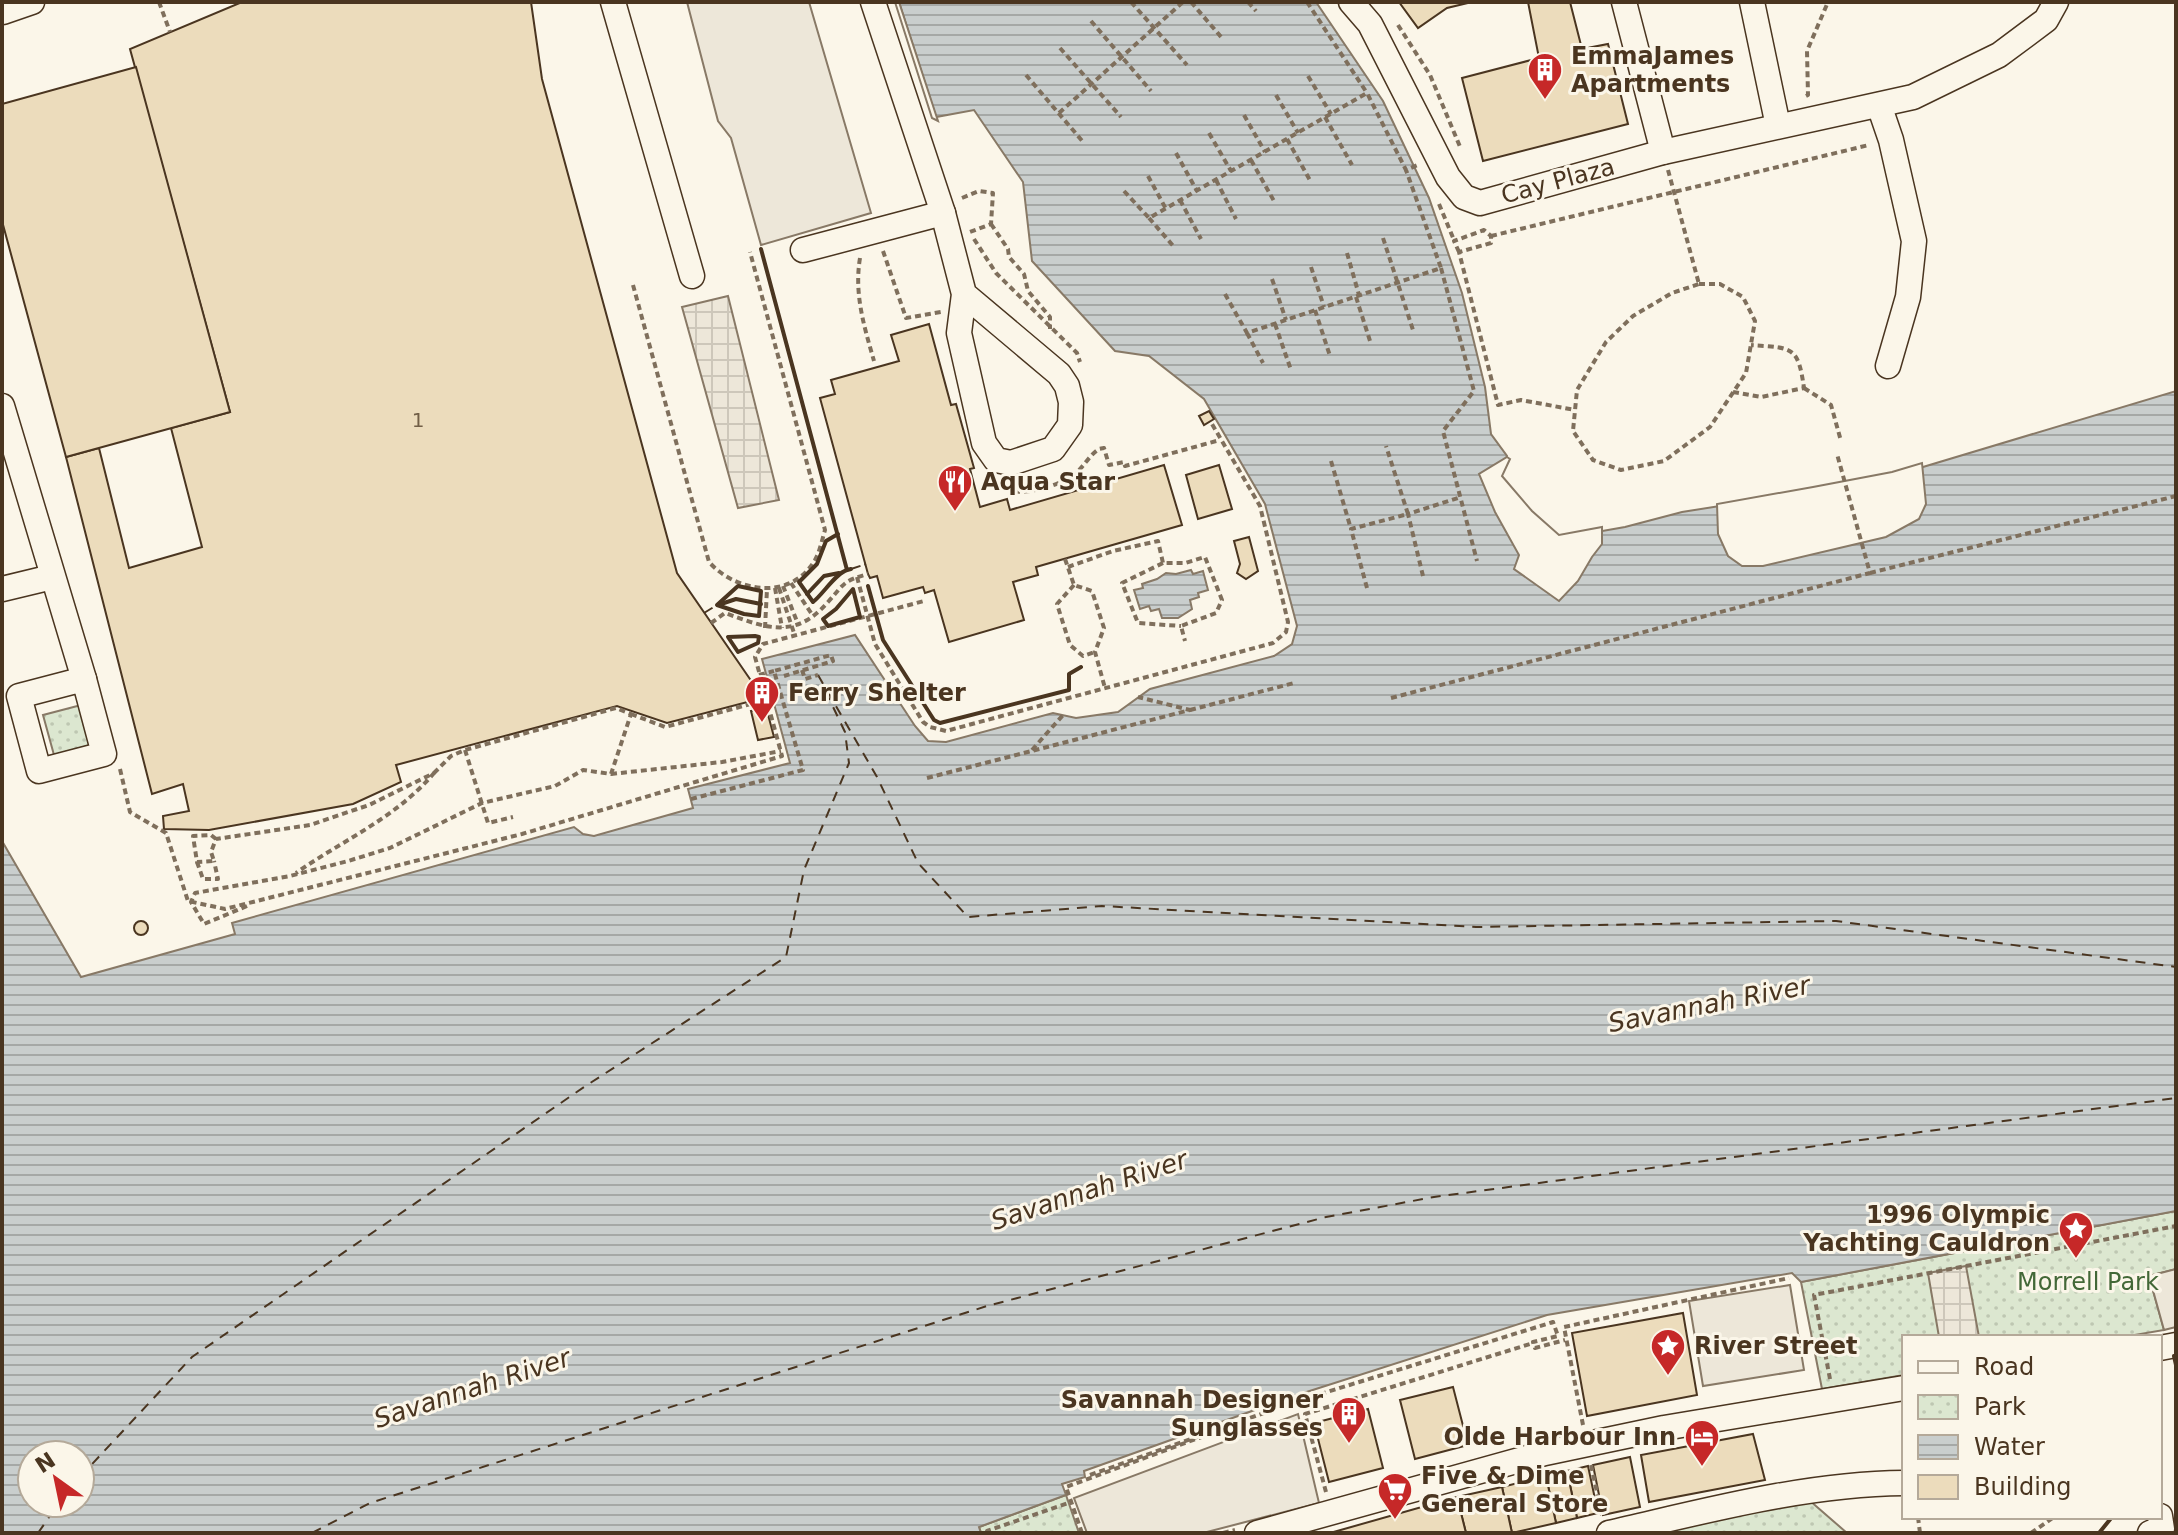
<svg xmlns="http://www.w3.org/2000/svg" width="2178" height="1535" viewBox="0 0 2178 1535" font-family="'DejaVu Sans',sans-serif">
<defs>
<pattern id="park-dots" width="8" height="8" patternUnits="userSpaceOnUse" patternTransform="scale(2)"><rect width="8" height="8" fill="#dce7d0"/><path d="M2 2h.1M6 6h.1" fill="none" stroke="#bec7b2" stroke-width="1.8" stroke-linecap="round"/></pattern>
<pattern id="plaza-grid" width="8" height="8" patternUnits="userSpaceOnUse" patternTransform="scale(2)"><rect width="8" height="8" fill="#ede7d9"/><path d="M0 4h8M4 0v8" fill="none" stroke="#cdc7ba"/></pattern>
<pattern id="water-rules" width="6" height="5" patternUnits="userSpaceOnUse" patternTransform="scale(2)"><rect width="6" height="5" fill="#c9cecd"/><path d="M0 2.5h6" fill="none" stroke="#a5a8a6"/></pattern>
</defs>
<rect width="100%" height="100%" fill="#fbf6e9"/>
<g fill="url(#park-dots)" stroke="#887966" stroke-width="2">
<polygon points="85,704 95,744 54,755 43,715"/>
<polygon points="2176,1211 2176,1269 2149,1276 2164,1330 2123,1337 1904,1337 1904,1375 1822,1389 1801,1282"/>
<polygon points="1066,1495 1079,1533 981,1533 979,1527"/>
<polygon points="1809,1500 1847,1533 1661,1533 1764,1507"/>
</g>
<g fill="#ede7d9" stroke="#887966" stroke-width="2">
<polygon points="687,2 809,2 871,213 761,245 731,138 718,121"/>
<polygon points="2176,1269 2176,1327 2164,1330 2149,1276"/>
<polygon points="1790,1285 1804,1370 1703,1386 1689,1301"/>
<polygon points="1298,1414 1319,1503 1203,1533 1087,1533 1074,1498"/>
</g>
<g fill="url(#plaza-grid)" stroke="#887966" stroke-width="2">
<polygon points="728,296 779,500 738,508 682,307"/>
<polygon points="1966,1266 1979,1337 1939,1337 1928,1273"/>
</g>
<g fill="url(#water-rules)" stroke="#887966" stroke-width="2" fill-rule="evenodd">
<path d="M899 2H1316L1383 101 1429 198 1462 293 1485 387 1491 434 1507 456 1498 477 1557 539 1625 527 1682 512 1814 491 1893 476 2176 391V1211L1801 1282 1792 1273 1547 1315 1294 1396 1084 1471 1085 1477 1062 1484 1066 1495 979 1527 981 1533H2V841L81 977 235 934 232 923 574 827 583 834 594 836 693 808 688 789 790 763 762 659 855 635 915 726 928 741 946 742 1053 713 1076 718 1118 712 1150 689 1274 656 1292 644 1297 626 1265 504 1204 399 1149 356 1115 351 1032 261 1023 182 974 110 936 117ZM32 1455H80V1503H32Z"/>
<polygon points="1191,570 1193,574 1203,571 1208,590 1198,593 1199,597 1190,600 1192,609 1178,618 1162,618 1159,609 1151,611 1149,606 1140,609 1134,590 1143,588 1142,584 1157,579 1166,573 1176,574"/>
</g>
<g fill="#fbf6e9" stroke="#887966" stroke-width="2">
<polygon points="895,2 899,2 938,121 932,118"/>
<polygon points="1507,457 1510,459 1502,476 1532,511 1559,535 1602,527 1602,544 1592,557 1578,581 1559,601 1514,569 1519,555 1495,512 1479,474"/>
<polygon points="1922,463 1926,504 1919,519 1886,537 1763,566 1742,566 1728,556 1718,534 1717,504 1813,487 1892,472"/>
</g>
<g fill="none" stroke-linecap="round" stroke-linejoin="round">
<g stroke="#4a3520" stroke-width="2" stroke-dasharray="10 8" stroke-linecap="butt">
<polyline points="818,675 877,777 918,863 968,917 1102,906 1476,927 1836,921 2176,967"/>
<polyline points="80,1477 192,1357 584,1087 786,957 804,870 849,763 845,732 825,690"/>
<polyline points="38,1533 59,1503"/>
<polyline points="312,1533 370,1503 987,1306 1326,1217 1434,1197 2176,1098"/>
</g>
</g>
<g fill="#ecdcbc" stroke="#4a3520" stroke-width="2">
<polygon points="242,2 531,2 542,79 677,573 763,698 667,723 617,706 396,765 401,782 353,804 209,830 164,829 163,816 189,811 183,784 152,794 66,457 99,448 129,568 202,547 171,428 230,412 130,49"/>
<polygon points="1399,2 1472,2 1447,8 1418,28"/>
<polygon points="1528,2 1570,2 1582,49 1608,44 1628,124 1483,161 1462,78 1539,58"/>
<polygon points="136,67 230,412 66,457 2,221 2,104"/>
<polygon points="929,324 951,405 956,404 974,468 970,469 980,507 1007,499 1010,510 1164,465 1182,525 1036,567 1038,575 1013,582 1024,620 949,642 934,590 925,593 923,587 883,598 877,576 870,578 868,574 820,398 835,394 831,380 899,361 891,335"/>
<polygon points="1209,411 1214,419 1204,425 1199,416"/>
<polygon points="1219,465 1232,509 1198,519 1186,475"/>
<polygon points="1249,537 1258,571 1246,579 1237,573 1240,564 1234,541"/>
<polygon points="766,707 774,737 758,740 751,711"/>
<circle cx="141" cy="928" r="7"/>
<polygon points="1683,1313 1697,1395 1587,1416 1572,1333"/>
<polygon points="1453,1387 1468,1445 1415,1459 1400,1400"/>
<polygon points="1368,1409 1383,1468 1329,1482 1314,1423"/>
<polygon points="1753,1434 1765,1480 1649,1502 1641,1455"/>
<polygon points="1630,1457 1640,1507 1603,1515 1593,1465"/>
<polygon points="1588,1466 1598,1513 1577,1518 1567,1471"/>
<polygon points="1567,1471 1577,1518 1556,1523 1546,1476"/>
<polygon points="1546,1476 1556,1523 1512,1533 1502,1487"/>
<polygon points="1502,1487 1512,1533 1466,1533 1457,1497"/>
<polygon points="1457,1497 1466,1533 1330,1533"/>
</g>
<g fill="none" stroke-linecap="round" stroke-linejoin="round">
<defs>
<g id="minor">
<polyline points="613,2 692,276"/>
<polyline points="873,2 943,213 964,294 959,333 984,443 996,460 1011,463 1053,449 1070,425 1071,402 1067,386 1059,374 964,294"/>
<polyline points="1351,2 1370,24 1448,177 1464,197 1480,203 1663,152 1913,97 1999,55 2046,20 2056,2"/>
<polyline points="1624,2 1663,152"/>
<polyline points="1752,2 1778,126"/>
<polyline points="3,12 32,2"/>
<polyline points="1879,105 1891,140 1914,241 1908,297 1888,366"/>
<polyline points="803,250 943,213"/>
<polyline points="2,406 84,679"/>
<polyline points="2,589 52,577"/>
<polygon points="84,679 104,754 39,771 19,696"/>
<polyline points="2160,1348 2176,1345"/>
<polyline points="1257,1533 1545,1453 1664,1428 1904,1388"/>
<path d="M1609 1533C1706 1511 1804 1484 1904 1483"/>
<polyline points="2150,1533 2162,1529 2160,1516"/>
</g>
</defs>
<use href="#minor" stroke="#4a3520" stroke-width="27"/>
<g stroke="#7f6f5c" stroke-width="4" stroke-dasharray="6 4" stroke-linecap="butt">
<polyline points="159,2 170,32"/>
<polyline points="1131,2 1187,65"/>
<polyline points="1191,2 1222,38"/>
<polyline points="1248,2 1256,11"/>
<polyline points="1307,2 1367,93"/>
<polyline points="1091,21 1151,91"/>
<polyline points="1398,25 1430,75 1461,149"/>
<polyline points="1060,48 1121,117"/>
<polyline points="1026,75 1084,143"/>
<polyline points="1308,76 1331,114"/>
<polyline points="1276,95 1298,133"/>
<polyline points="1806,96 1808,95 1807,51 1828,2"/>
<polyline points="1059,113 1183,2"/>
<polyline points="1244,115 1265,152"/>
<polyline points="1325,117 1352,165"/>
<polyline points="1209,133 1231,171"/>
<polyline points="1287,139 1311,182"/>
<polyline points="1176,153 1197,191"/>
<polyline points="1251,160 1274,201"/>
<polyline points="1668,170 1699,284"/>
<polyline points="1148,176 1166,209"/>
<polyline points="1216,180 1236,219"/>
<polyline points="1124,191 1149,218 1367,93 1406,170 1420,164"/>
<polyline points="962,198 979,191 993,193 991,224 970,232"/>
<polyline points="1180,200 1201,239"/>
<polyline points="1439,204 1454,240"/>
<polyline points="1149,218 1175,248"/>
<polyline points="991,224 1008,249 1009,257 1024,274 1028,291 1050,317 1050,329"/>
<polyline points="1491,236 1869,145"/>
<polyline points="1383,238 1414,333"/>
<polyline points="974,239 996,273 1077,353 1080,362"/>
<polyline points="883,251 906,318 941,312"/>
<polyline points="1459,252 1454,241 1484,230 1491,236 1491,243 1459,252 1498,405 1521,400 1575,410"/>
<polyline points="1347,253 1359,295"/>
<path d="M860 258C854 294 864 326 874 361"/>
<polyline points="1311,267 1324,307"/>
<polyline points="1441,268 1474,391 1443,431 1477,561"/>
<polyline points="1272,279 1286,320"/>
<polygon points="1699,284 1720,284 1743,297 1755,321 1746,373 1710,427 1664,461 1621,470 1593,460 1573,431 1577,390 1606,342 1633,316 1672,293"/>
<path d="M633 285 709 562C737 593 791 601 815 560 820 551 822 540 825 530L750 252"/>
<polyline points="1225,294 1247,333 1441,268 1406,170"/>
<polyline points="1356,297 1371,344"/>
<polyline points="1315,310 1330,356"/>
<polyline points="1275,324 1291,370"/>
<polyline points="1247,333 1263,363"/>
<polyline points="1804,388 1831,405 1841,441"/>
<path d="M1733 392 1761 397 1804 388C1798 346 1793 348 1751 345"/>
<polyline points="1331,461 1351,529"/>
<path d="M987 480C1007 501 1050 490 1072 476 1083 469 1088 456 1099 449L1104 448 1109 465 1124 462 1125 466 1220 440"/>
<polyline points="1065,559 1074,585 1092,591 1104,628 1095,652 1105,688"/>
<polyline points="1163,563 1122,583 1138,623 1181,626"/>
<polyline points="1068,567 1113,551 1158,541 1163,563 1185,563 1205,557 1222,600 1216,613 1181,626 1185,641"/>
<polyline points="1870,573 2176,496"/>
<polyline points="1423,576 1408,514 1461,497"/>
<polyline points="857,577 875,644 923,722 930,727 946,731 1273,643 1286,632 1288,622 1260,506 1212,424"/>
<polyline points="791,583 813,616"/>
<polyline points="1074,585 1057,604 1070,645 1083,656 1095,652"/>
<polyline points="783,586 798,624"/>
<polyline points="775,588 782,628"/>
<polyline points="779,588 795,636"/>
<polyline points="1367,588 1351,529 1408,514 1386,446"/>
<path d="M711 623 725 613C766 628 795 640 828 602 845 583 843 581 868 574"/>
<polyline points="765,628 767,589"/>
<polyline points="802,670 805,679 818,675"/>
<polyline points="759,675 774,671"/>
<polyline points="1391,698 1870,573 1837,454"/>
<polyline points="1190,710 1294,683"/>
<polyline points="631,714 665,727 766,700"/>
<polyline points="465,750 488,823 513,817"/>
<polyline points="1032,750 1063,715"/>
<polyline points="120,769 130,812 166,833 188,901 225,909 522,834 782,756 755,657 763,644 924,601"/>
<polyline points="611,774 722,762 781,751"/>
<polyline points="927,778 1190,710 1138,697"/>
<polyline points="691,799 803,770 774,671 831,655 833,661 784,676"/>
<path d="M216 839 211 835 193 836 197 862 214 861 211 852 216 839 310 825 369 805 434 773C396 818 343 840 296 873"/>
<polyline points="197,862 203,879 218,879 214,861"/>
<polyline points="247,906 204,924 191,902 195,893 290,876 348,861 390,848 482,803 555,786 583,770 611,774 631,714 616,708 465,750 451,756 434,773"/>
<polyline points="1830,1379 1814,1295 2176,1226"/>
<polyline points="1301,1400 1553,1322 1558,1336 1533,1342 1535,1348 1565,1340"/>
<polyline points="1583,1425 1564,1327 1789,1278"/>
<polyline points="1591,1465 1602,1515"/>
<polyline points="1090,1475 1289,1404"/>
<polyline points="1326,1492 1305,1414 1533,1343"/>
<polyline points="1918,1517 1920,1533"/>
<polyline points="987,1533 987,1531 1071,1502"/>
<polyline points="1082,1533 1066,1487 1204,1436"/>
<polyline points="1223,1533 1235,1530"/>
<polyline points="2031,1533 2054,1517"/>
</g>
<use href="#minor" stroke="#fbf6e9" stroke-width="24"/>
<g stroke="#4a3520" stroke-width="2" stroke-dasharray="10 4" stroke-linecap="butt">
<polyline points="851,569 866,564"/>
<polyline points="704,613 717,605"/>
</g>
<g stroke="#4a3520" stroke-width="4">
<polyline points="761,249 847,570 851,569"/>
<path d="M838 534 826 541 817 564 799 582 813 602C824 593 835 574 847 570"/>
<polygon points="738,586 761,591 759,616 744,614 717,605"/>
<polyline points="868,586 883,640 934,720 940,723 1069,690 1069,674 1081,667"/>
<polygon points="853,589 860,617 828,626 823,619 836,609"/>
<polyline points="807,594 824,576 839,573"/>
<polyline points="721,604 736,599 761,604"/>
<polygon points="728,637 755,636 759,637 758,643 738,652"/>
<polyline points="2174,1356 2176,1365"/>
<polyline points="2099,1533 2112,1517"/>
</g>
</g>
<defs>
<symbol id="building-pin" viewBox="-11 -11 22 30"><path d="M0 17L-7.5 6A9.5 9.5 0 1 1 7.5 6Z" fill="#c62828" stroke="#fbf6e9"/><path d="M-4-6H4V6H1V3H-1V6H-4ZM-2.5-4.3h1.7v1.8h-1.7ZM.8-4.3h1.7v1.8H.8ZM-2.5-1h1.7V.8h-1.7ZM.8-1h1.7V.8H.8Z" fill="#fff"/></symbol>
<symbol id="restaurant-pin" viewBox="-11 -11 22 30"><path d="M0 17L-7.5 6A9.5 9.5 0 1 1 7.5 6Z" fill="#c62828" stroke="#fbf6e9"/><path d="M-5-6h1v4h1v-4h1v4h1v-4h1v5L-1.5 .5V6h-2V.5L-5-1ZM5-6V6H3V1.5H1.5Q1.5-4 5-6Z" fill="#fff"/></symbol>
<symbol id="sight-pin" viewBox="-11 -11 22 30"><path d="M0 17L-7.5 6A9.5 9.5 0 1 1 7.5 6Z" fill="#c62828" stroke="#fbf6e9"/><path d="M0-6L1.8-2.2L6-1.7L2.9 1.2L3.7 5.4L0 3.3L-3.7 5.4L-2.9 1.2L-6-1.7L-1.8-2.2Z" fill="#fff"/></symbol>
<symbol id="hotel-pin" viewBox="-11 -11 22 30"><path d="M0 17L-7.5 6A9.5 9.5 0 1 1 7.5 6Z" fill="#c62828" stroke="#fbf6e9"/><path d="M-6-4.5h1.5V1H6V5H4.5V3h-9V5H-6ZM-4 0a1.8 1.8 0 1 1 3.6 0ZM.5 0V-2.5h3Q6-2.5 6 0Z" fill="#fff"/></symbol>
<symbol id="supermarket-pin" viewBox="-11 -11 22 30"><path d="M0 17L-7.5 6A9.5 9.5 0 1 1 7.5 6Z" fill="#c62828" stroke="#fbf6e9"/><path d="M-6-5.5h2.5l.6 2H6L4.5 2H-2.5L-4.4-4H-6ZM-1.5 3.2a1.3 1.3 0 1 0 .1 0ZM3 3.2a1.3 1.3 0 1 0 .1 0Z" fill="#fff"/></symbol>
</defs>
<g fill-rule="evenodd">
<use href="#building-pin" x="1525" y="50" width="40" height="54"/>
<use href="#restaurant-pin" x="935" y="462" width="40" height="54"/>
<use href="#building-pin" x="742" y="673" width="40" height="54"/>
<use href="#sight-pin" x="2056" y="1209" width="40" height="54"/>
<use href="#sight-pin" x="1648" y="1326" width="40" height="54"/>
<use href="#building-pin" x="1329" y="1394" width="40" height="54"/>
<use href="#hotel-pin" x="1682" y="1417" width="40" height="54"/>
<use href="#supermarket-pin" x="1375" y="1470" width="40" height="54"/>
</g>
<g text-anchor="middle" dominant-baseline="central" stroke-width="6" stroke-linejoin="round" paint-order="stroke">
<g font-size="20" fill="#725f47">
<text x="418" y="420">1</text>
</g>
<g font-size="24" font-weight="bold" fill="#4a3520" stroke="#fbf6e9" text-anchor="start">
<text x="1571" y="56">EmmaJames<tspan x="1571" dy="28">Apartments</tspan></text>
<text x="981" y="482">Aqua Star</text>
<text x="788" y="693">Ferry Shelter</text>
<text x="2050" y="1215" text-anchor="end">1996 Olympic<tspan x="2050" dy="28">Yachting Cauldron</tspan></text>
<text x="1694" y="1346">River Street</text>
<text x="1323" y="1400" text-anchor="end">Savannah Designer<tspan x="1323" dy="28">Sunglasses</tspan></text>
<text x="1676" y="1437" text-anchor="end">Olde Harbour Inn</text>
<text x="1421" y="1476">Five &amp; Dime<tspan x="1421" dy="28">General Store</tspan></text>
</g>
<g font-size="24" fill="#4a3520" stroke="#fbf6e9">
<text transform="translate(1558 181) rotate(-15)">Cay Plaza</text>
</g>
<g font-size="24" fill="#436837" stroke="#fbf6e9">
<text x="2088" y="1282">Morrell Park</text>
</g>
<g font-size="26" font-style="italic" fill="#4a3520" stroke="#fbf6e9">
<text transform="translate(1709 1004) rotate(-11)">Savannah River</text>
<text transform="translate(1089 1190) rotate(-18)">Savannah River</text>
<text transform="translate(472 1388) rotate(-18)">Savannah River</text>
</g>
</g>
<rect width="2178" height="1535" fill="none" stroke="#4a3520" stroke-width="8"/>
<rect x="1902" y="1335" width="260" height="184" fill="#fbf6e9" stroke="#b4a999" stroke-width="2"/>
<rect x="1918" y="1361" width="40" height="12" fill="#fbf6e9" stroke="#b4a999" stroke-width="2"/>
<text x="1974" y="1375" font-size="24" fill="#4a3520">Road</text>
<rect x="1918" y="1395" width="40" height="24" fill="url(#park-dots)" stroke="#b4a999" stroke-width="2"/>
<text x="1974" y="1415" font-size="24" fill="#4a3520">Park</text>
<rect x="1918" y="1435" width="40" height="24" fill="url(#water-rules)" stroke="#b4a999" stroke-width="2"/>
<text x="1974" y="1455" font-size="24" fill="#4a3520">Water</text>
<rect x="1918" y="1475" width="40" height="24" fill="#ecdcbc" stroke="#b4a999" stroke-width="2"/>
<text x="1974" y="1495" font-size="24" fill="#4a3520">Building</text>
<g transform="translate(56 1479) rotate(327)"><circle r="38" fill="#fbf6e9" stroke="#b4a999" stroke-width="2"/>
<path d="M0-6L14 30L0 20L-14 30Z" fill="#c62828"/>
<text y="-12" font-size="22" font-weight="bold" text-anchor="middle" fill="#4a3520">N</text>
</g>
</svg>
